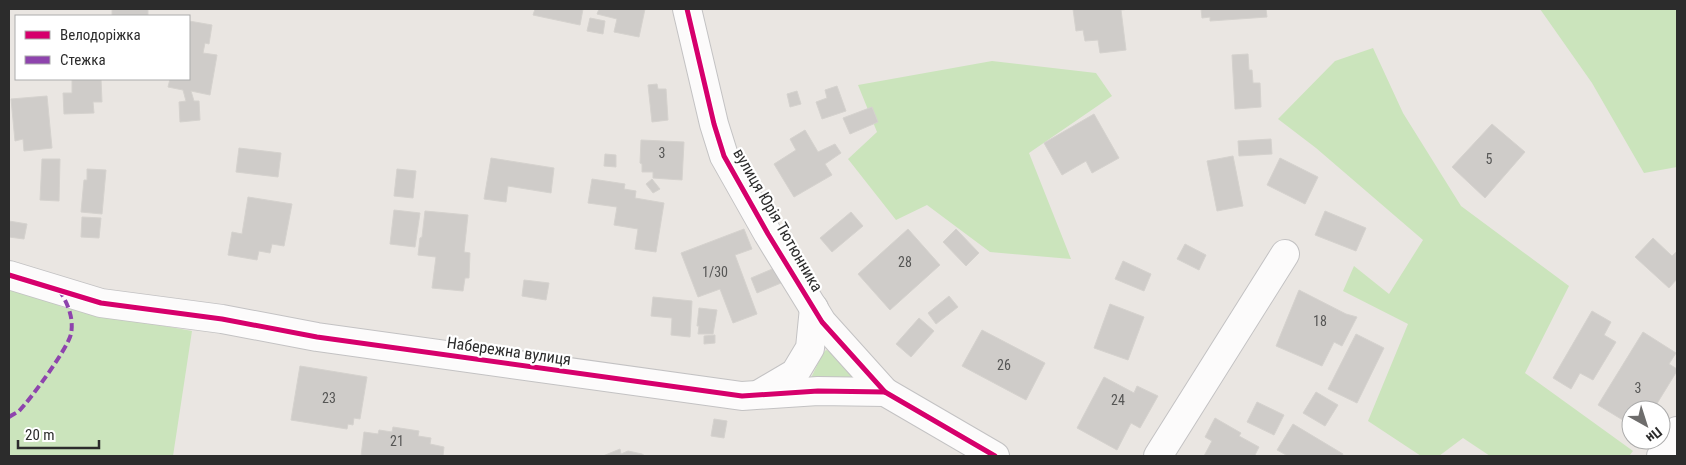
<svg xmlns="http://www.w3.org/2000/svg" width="1686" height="465" viewBox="0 0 1686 465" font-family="'Roboto Condensed',sans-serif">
<rect width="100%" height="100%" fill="#eae6e2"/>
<g fill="#cbe4bc">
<polygon points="1540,9 1677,9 1677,167 1644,173 1592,83"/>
<polygon points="1373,48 1403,113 1461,206 1569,286 1525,373 1633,451 1629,456 1490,456 1463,438 1439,456 1421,456 1368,421 1408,324 1343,291 1354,266 1389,294 1423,240 1316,148 1278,119 1335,61"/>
<polygon points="992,61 1096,73 1112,96 1029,153 1071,259 990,252 927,205 896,220 848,159 877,132 858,85"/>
<polygon points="9,283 62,307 192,331 173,456 9,456"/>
<polygon points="826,350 829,351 860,381 809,382 823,353"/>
</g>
<g fill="#cfccc9" stroke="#d5d2ce">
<rect x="112" y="9" width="36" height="7"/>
<polygon points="535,9 583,9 580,25 533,15"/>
<polygon points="599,9 645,9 639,37 614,32 617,19 597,14"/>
<polygon points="1073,9 1130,9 1121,10 1126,50 1100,53 1098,40 1085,41 1083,30 1076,31"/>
<polygon points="1201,9 1266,9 1267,17 1210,21 1210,17 1202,18"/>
<polygon points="590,18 605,21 603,34 587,31"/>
<polygon points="189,21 212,25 209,44 205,43 203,53 217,55 210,95 191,91 194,101 199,101 200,120 180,122 179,102 186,101 183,90 168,87 170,79 189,79"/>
<polygon points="1248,54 1249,70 1252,70 1253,83 1260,83 1261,107 1235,109 1232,55"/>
<polygon points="72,79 101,79 102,102 93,102 94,113 64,114 63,93 72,93"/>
<polygon points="657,84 658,89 666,89 668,120 652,122 648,85"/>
<polygon points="837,86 846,111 822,119 816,102 827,98 825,90"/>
<polygon points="797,91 801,104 790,107 787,94"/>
<polygon points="47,96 52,148 24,151 23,139 15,141 11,99"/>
<polygon points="872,107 878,122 850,134 843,118"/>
<polygon points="1094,114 1119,158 1092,173 1086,161 1062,175 1044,143"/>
<polygon points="1492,124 1525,152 1485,198 1452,167"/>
<polygon points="805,130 818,152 835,144 841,153 825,164 832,175 794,197 774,164 796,150 790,139"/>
<polygon points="1271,139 1272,154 1239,156 1238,141"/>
<polygon points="641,140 684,142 682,180 653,178 653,172 642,172 642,164 640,163"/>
<polygon points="239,148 281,153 278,177 236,172"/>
<polygon points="605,154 616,155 616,167 604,166"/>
<polygon points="1233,156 1243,206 1217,211 1207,161"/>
<polygon points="491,158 554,168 551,193 508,186 506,202 484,199"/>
<polygon points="1280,158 1318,177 1305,204 1267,185"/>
<polygon points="42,159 60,159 59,201 40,200"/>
<polygon points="87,169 106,170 102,214 81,212 84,180 87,180"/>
<polygon points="397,169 416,171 413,198 394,196"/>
<polygon points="592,179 625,184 624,189 636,191 635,198 664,203 656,252 635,249 638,229 614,225 617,207 588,203"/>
<polygon points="652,179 660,189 653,193 646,184"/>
<polygon points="248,197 292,204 284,246 272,244 270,253 259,251 257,260 228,255 232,232 242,234"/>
<polygon points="394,210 420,213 415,247 390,244"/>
<polygon points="425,211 468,215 464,252 470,253 469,278 465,278 463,291 432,288 436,257 418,255 420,238 422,237"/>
<polygon points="1325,211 1366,228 1356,251 1315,235"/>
<polygon points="851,212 863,226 832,252 820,238"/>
<polygon points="82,217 101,218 99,238 81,237"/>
<polygon points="9,221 27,224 24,239 9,237"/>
<polygon points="744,229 752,249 735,255 757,314 733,323 720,289 698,297 681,253"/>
<polygon points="908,229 940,265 890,310 858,274"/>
<polygon points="956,229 979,253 966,266 943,242"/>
<polygon points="1653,238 1672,256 1677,251 1677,279 1669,288 1635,257"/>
<polygon points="1185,244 1206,255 1199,270 1177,259"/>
<polygon points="1123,261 1151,274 1144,291 1115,279"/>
<polygon points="777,267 781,283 757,293 751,278"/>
<polygon points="524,280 549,283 546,300 522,296"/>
<polygon points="1299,290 1346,314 1357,317 1342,346 1334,342 1322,366 1276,346"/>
<polygon points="949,296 958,307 936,324 928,313"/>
<polygon points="653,297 692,301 690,337 671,335 672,318 651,316"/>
<polygon points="1110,304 1144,317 1128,360 1094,348"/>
<polygon points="699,308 717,310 713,334 698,334 699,326 697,326"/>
<polygon points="1592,311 1611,322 1604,335 1616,342 1593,380 1580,373 1571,389 1553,378"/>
<polygon points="919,318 934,331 911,357 896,344"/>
<polygon points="982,330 1045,363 1026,400 962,366"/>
<polygon points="1643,332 1676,353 1669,364 1677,369 1677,371 1653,410 1631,410 1631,425 1598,405"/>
<polygon points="1356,334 1384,348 1357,403 1328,389"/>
<polygon points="715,335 715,343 704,344 704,336"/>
<polygon points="300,366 367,377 360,419 354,418 353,425 348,424 347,429 291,420"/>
<polygon points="1104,377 1134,393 1137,386 1158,396 1140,428 1131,423 1117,450 1077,428"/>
<polygon points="1316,392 1338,405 1325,426 1303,413"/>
<polygon points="1257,402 1284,415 1274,435 1247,422"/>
<polygon points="1215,418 1241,433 1239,436 1259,447 1255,455 1258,456 1204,456 1212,441 1205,437"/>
<polygon points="714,419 727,421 724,438 711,436"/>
<polygon points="1293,424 1343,454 1342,456 1288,456 1277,450"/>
<polygon points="393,427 419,431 418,436 431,438 430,444 444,447 443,456 361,456 364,432 378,434 379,430 392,432"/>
<polygon points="620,449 621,454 628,451 642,454 645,456 603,456"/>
</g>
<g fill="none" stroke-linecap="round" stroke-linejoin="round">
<defs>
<g id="minor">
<polyline points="687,9 714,124 724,156 768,234 822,322 885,392"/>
<polyline points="9,275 101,303 222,319 317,337 742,396 818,391 885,392 995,456"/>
<polyline points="761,393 795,373 810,348 814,308"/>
<polyline points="1158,456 1285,254"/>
<polyline points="1661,456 1677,431"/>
</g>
</defs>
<use href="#minor" stroke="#c3c2c3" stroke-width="30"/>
<use href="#minor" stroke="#fcfbfb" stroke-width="28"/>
<path stroke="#8e44ad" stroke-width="4" stroke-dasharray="8 4" stroke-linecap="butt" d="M9 417C12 415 16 413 19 411 30 400 68 348 71 334 74 319 68 303 59 290"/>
<defs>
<g id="cycleway">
<polyline points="687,9 714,124 724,156 768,234 822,322 885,392"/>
<polyline points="9,275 101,303 222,319 317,337 742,396 818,391 885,392 995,456"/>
</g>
</defs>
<use href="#cycleway" stroke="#fff" stroke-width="8"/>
<use href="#cycleway" stroke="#d6006c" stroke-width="5"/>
</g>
<g text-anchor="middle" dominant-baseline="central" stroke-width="4.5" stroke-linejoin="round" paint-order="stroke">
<g font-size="14" fill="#565655">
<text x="662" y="153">3</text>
<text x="1489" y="159">5</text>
<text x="905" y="262">28</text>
<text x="715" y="272">1/30</text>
<text x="1320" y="321">18</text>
<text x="1004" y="365">26</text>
<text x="1638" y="388">3</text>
<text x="329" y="398">23</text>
<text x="1118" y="400">24</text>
<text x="397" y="441">21</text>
</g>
<g font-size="16" fill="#2c2c2c" stroke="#fff">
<text transform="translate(778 220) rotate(60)">вулиця Юрія Тютюнника</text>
<text transform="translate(509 351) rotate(8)">Набережна вулиця</text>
</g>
</g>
<rect width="1686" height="465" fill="none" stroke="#2c2c2c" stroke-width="20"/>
<rect x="15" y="15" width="175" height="65" fill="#ffffff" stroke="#ababab"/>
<rect x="25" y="31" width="25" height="8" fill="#d6006c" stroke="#ababab"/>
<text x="60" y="40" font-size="15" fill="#2c2c2c">Велодоріжка</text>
<rect x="25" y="56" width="25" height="8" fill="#8e44ad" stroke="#ababab"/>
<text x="60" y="65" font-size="15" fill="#2c2c2c">Стежка</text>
<g transform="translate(1646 425) rotate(141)"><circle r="24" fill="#ffffff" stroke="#ababab"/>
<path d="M0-4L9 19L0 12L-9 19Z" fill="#6e6d6c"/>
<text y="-8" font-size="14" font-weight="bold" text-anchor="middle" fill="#2c2c2c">Пн</text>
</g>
<path d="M18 440v8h81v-8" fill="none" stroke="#2c2c2c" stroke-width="2.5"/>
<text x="25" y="440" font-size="15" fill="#2c2c2c" stroke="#ffffff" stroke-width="4" paint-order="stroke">20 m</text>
</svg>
